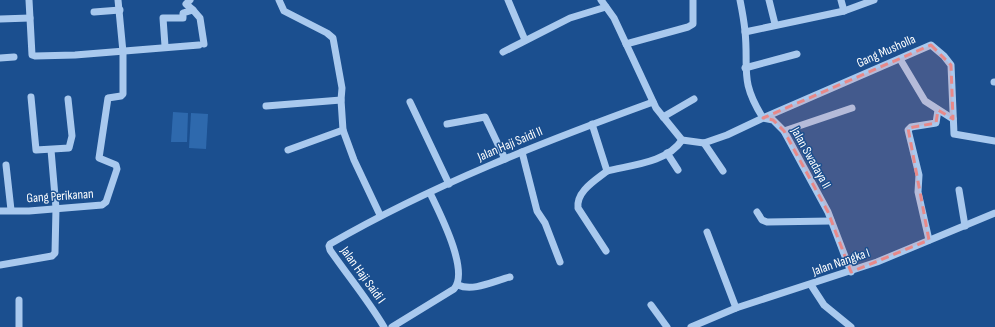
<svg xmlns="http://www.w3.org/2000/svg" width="995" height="327" viewBox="0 0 995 327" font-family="'Sofia Sans Condensed',sans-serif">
<rect width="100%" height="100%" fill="#1b4f8f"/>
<g fill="#2e69ad">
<polygon points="173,112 188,113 187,142 171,142"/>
<polygon points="191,113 208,114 206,149 189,148"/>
</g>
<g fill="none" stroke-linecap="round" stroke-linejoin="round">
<g stroke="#a9c9ee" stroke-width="7">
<polyline points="29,0 32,55 35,56 75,55 199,45"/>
<polyline points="190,0 186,4 193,10"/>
<polyline points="279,0 284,11 327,33 333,38 342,88 341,100 343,130 354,160 380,215"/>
<polyline points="508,0 525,40"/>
<polyline points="601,0 614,18 656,108 682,140 704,143 727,135 763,118 773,120 784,131 828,212 851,272"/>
<path d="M740 0C742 10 744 21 745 31 749 70 739 80 763 118L931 45 944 56 951 65 954 134 995 141"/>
<polyline points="769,0 775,24"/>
<polyline points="841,0 844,11"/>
<polyline points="94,12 120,10"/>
<polyline points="0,19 30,18"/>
<polyline points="745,32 844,11 874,0"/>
<polyline points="626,44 688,27 693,24 693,0"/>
<polyline points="165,46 163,18 183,18 183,13 193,10 200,18 204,44"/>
<polyline points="503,52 570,18 606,7"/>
<polyline points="0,58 14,57"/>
<polyline points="900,59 925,101 953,119"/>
<polyline points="745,68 797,54"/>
<polyline points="994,82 995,82"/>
<polyline points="31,97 36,150 69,148 72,136 68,99"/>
<polyline points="410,102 449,184"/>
<polyline points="266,106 341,100"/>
<polyline points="663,117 694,99"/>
<polyline points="447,124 485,117 505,159"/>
<path d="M592 124 607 171C596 180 576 191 578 208L606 251"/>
<polyline points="784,131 852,108"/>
<polyline points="704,143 723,171"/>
<polyline points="288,150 343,130"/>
<polyline points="522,152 537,211 545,223 560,262"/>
<polyline points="667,153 678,170"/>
<polyline points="6,165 11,210"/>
<path d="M607 171C631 165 667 163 682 140"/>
<polyline points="959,190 965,226"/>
<polyline points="0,211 29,211 102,205 106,202 117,169 116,165 99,158 108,98 121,96 123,94 123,52 118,0"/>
<polyline points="757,212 762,220 767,222 831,221"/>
<polyline points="707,232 736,308"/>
<polyline points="929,240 918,192 919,175 908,130 911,127 936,123 938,110"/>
<polyline points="0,265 52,256 55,253 56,208 51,150"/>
<path d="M458 285C473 292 494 281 510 277"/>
<polyline points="811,285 824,305 851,327"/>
<polyline points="19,300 19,327"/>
<polyline points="651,305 667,327"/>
<path d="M384 327C368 300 348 276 330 250L329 246 330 244C432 185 543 142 653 102"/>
<path d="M392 327 454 289C470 271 439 212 430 193"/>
<polyline points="691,327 736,308 877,262 995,213"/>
</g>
</g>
<path fill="#e88989" fill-opacity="0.2" stroke="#e88989" stroke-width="3" stroke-dasharray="8 5" stroke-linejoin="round" d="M931 45 951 65 953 119 938 110 936 123 908 128 929 240 851 272 828 212 784 131 773 120 763 118Z"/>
<g text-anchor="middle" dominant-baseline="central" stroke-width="3" stroke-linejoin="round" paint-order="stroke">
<g font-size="13" fill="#fff" stroke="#1b4f8f">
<text transform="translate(886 51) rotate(-24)">Gang Musholla</text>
<text transform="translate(510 144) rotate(-23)">Jalan Haji Saidi II</text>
<text transform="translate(811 158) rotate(61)">Jalan Swadaya II</text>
<text transform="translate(60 196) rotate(-4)">Gang Perikanan</text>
<text transform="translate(841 262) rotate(-19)">Jalan Nangka I</text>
<text transform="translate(363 275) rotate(54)">Jalan Haji Saidi I</text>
</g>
</g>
</svg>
